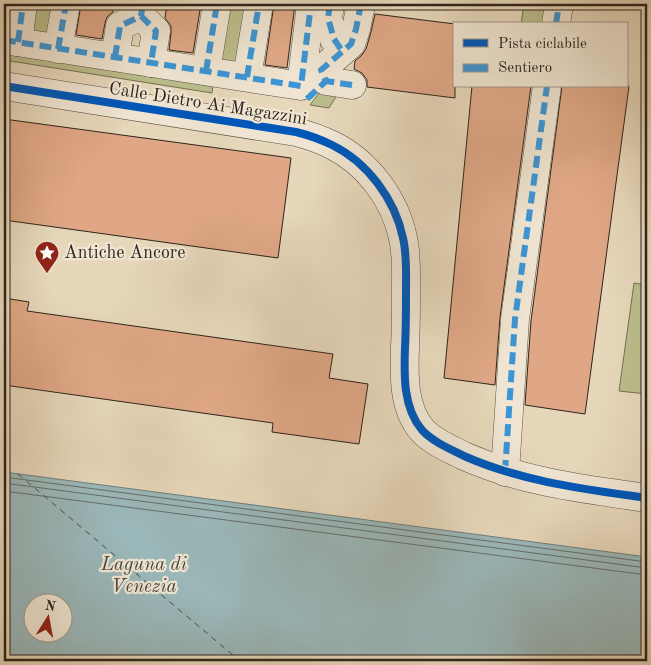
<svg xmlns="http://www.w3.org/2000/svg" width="651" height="665" viewBox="0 0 651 665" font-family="'Old Standard TT',serif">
<rect width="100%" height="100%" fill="#e6d7ba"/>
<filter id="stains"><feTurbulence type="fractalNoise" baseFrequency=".004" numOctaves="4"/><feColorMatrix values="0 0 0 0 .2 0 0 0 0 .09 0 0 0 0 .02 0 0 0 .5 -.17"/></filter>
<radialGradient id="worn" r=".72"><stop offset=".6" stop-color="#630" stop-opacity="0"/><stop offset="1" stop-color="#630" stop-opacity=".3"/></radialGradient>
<g fill="#bbbd8c" stroke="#747154">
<polygon points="27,4 65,4 58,45 21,40"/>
<polygon points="221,4 255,4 244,74 211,68"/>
<polygon points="524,4 559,4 556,24 521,24"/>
<polygon points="4,42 214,75 212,93 4,60"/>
<polygon points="326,84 337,95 329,108 310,105"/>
<polygon points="634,283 647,285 647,394 619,391"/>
</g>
<path fill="#9ab7b9" stroke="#6e7d7a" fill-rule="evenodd" d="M4 472 647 557V661H4ZM32 602H62V632H32Z"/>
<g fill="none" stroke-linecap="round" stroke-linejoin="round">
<g stroke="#646e6a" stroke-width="1">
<polyline points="4,477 647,562"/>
<polyline points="4,483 647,568"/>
<polyline points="4,491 647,575"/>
</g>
<polyline stroke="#484a42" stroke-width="1" stroke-dasharray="6 5" stroke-linecap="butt" points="18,474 240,661"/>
</g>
<g fill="#dfa786" stroke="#2d251b">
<polygon points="81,4 114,4 113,12 107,17 105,23 102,39 76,35"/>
<polygon points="167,4 201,4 193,53 169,50 171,33 171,26 165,18"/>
<polygon points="274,4 295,4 287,68 265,65"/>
<polygon points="375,14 455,24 455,98 367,87 367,80 362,73 354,69 355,61 361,56 366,49 371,32"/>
<polygon points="472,86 531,86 500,317 495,385 444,378"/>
<polygon points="562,86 629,86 585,414 525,405 531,321"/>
<polygon points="4,119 291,158 278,258 4,220"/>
<polygon points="4,298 29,302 27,311 333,354 329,378 368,384 359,444 272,432 273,423 4,385"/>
</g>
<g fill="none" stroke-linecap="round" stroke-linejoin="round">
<defs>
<g id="minor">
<polyline points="330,4 328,18 334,39 342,51"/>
<polyline points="141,16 156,31 151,63"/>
<polyline points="556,24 559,4"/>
<polyline points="4,40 301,86 311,4"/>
<polyline points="18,42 23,4"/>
<polyline points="58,49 66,4"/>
<polyline points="115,57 120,26 141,16"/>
<polyline points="206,71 217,4"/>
<polyline points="247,77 259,4"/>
<polyline points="352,85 326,81 321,70 351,44 356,29 361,4"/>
<path d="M4 86 296 132C308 135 320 139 332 145 367 162 395 199 403 238 407 255 406 273 406 290 406 309 406 328 405 347 404 375 403 408 422 430 433 442 450 449 464 456 523 482 584 489 647 498"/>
<polyline points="505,472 515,319 547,86"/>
</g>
</defs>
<use href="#minor" stroke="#5b5243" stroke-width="29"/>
<use href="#minor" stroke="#efe5d2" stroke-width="28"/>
<g stroke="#3c95d4" stroke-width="6" stroke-dasharray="12 6" stroke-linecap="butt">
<polyline points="330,4 328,18 334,39 342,51"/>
<polyline points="141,16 156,31 151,63"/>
<polyline points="141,16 143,4"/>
<polyline points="556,24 559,4"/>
<polyline points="4,40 301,86 311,4"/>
<polyline points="18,42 23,4"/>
<polyline points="58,49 66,4"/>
<polyline points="115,57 120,26 141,16"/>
<polyline points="206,71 217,4"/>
<polyline points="247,77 259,4"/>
<polyline points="352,85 326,81 321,70 351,44 356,29 361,4"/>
<polyline points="307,99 326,81"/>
<polyline points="505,472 515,319 547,86"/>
</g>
<defs>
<path id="cycleway" d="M4 86 296 132C308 135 320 139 332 145 367 162 395 199 403 238 407 255 406 273 406 290 406 309 406 328 405 347 404 375 403 408 422 430 433 442 450 449 464 456 523 482 584 489 647 498"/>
</defs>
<use href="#cycleway" stroke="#efe5d2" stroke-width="11"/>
<use href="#cycleway" stroke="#0057b8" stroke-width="8"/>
</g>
<defs>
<symbol id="sight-pin" viewBox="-11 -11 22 30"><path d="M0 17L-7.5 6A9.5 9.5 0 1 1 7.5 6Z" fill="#8f2418" stroke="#efe5d2"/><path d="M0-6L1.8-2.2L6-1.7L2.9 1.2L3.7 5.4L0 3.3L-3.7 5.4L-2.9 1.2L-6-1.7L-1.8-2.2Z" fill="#fff"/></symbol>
</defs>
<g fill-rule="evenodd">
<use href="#sight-pin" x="33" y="239" width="28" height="38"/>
</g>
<g text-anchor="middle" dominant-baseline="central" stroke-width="4.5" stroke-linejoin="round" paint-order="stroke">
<g font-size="18" fill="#2d251b" stroke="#efe5d2">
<text transform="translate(208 104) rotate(9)">Calle Dietro Ai Magazzini</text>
</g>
<g font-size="18" fill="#2d251b" stroke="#efe5d2" text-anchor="start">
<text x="64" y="253">Antiche Ancore</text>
</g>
<g font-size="19" font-style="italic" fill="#484a42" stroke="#efe5d2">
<text x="144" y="565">Laguna di<tspan x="144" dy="22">Venezia</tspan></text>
</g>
</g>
<rect width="651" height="665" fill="none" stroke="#e6d7ba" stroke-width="20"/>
<rect x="5" y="5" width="641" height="655" fill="none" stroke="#2d251b" stroke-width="2.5"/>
<rect x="10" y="10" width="631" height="645" fill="none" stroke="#2d251b"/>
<rect x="453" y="22" width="175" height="65" fill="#efe5d2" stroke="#a19889"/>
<rect x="463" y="39" width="25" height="8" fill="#0057b8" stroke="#a19889"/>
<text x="498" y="48" font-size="15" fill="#2d251b">Pista ciclabile</text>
<rect x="463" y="64" width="25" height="8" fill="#3c95d4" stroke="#a19889"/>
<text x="498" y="72" font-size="15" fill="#2d251b">Sentiero</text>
<g transform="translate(48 618) rotate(11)"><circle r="24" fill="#efe5d2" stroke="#a19889"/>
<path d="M0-4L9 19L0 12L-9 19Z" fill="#8f2418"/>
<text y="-8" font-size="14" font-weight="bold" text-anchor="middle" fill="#2d251b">N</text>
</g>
<rect width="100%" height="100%" filter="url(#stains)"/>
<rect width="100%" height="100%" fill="url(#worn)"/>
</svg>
